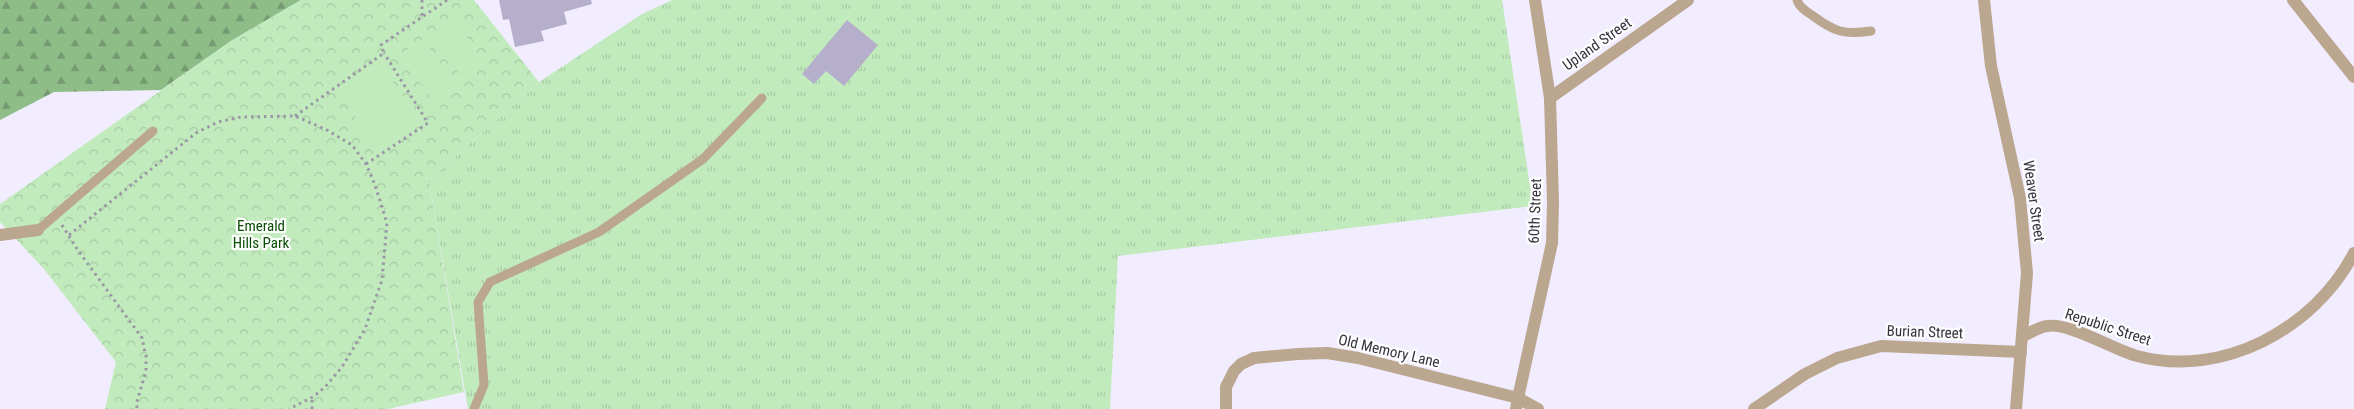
<svg xmlns="http://www.w3.org/2000/svg" width="2354" height="409" viewBox="0 0 2354 409" font-family="'Roboto Condensed',sans-serif">
<defs>
<pattern id="grass-tufts" width="24" height="20" patternUnits="userSpaceOnUse" patternTransform="scale(1.25)"><rect width="24" height="20" fill="#c2ebbd"/><path d="M3 7l-1-3M5 7V3M7 7l1-3M15 17l-1-3M17 17v-4M19 17l1-3" fill="none" stroke="#a7caa4"/></pattern>
<pattern id="forest-firs" width="22" height="20" patternUnits="userSpaceOnUse" patternTransform="scale(1.25)"><rect width="22" height="20" fill="#8ebd88"/><path d="M5 1l3.5 6h-7zM16 11l3.5 6h-7z" fill="#759a71"/></pattern>
<pattern id="park-crowns" width="20" height="18" patternUnits="userSpaceOnUse" patternTransform="scale(1.25)"><rect width="20" height="18" fill="#c2ebbd"/><path d="M2 6a3 3 0 1 1 6 0M12 15a3 3 0 1 1 6 0" fill="none" stroke="#a7caa4"/></pattern>
</defs>
<rect width="100%" height="100%" fill="#f1edff"/>
<polygon fill="url(#grass-tufts)" points="672,0 1502,0 1533,206 1118,256 1110,409 468,409 429,180 539,82 642,14"/>
<polygon fill="url(#forest-firs)" points="0,0 301,0 231,41 161,90 54,92 0,120"/>
<polygon fill="url(#park-crowns)" points="301,0 474,0 539,82 429,180 464,392 388,409 105,409 116,362 43,268 0,222 0,204 231,41"/>
<g fill="#c2ebbd">
<polygon points="454,18 486,66 464,81 432,33"/>
<polygon points="423,39 456,87 434,102 401,54"/>
<polygon points="378,60 420,123 378,151 336,88"/>
</g>
<g fill="#b5afcc">
<polygon points="499,0 591,0 592,4 564,12 567,24 541,31 544,41 515,47 509,19 503,20"/>
<polygon points="847,20 878,45 844,86 826,71 814,84 802,74"/>
</g>
<g fill="none" stroke-linecap="round" stroke-linejoin="round">
<g stroke="#9a96a6" stroke-width="3" stroke-dasharray="2.5 4" stroke-linecap="butt">
<polyline points="422,0 422,17"/>
<polyline points="295,116 384,53 381,45 447,0"/>
<polyline points="366,164 428,123 384,53"/>
<polyline points="62,225 77,249 142,338 146,357 146,371 136,405 138,409"/>
<polyline points="69,235 196,133 218,122 241,117 295,116 327,130 352,145 366,164 375,185 387,223 382,280 365,329 342,367 325,387 313,397 289,409"/>
<polyline points="312,409 312,397"/>
</g>
<g stroke="#bba68f" stroke-width="9">
<path d="M1797 0C1799 7 1807 12 1813 16 1835 32 1844 35 1871 31"/>
<polyline points="38,230 153,131"/>
<polyline points="474,409 484,385 478,302 490,282 599,232 703,159 762,98"/>
</g>
<g stroke="#bba68f" stroke-width="12">
<polyline points="1984,0 1991,66 2020,198 2027,273 2016,409"/>
<polyline points="2293,0 2354,77"/>
<polyline points="1550,98 1688,0"/>
<polyline points="0,235 38,230"/>
<path d="M2023 336C2030 333 2039 327 2047 326 2069 322 2114 350 2137 356 2223 379 2315 328 2354 253"/>
<polyline points="1516,409 1518,398"/>
<polyline points="1754,409 1805,374 1837,358 1881,346 2021,352"/>
</g>
<g stroke="#bba68f" stroke-width="12">
<polyline points="1518,398 1552,243 1553,202 1550,98 1535,0"/>
<polyline points="1226,409 1226,387 1234,371 1241,364 1254,358 1298,354 1327,353 1358,358 1518,398 1538,409"/>
</g>
</g>
<g text-anchor="middle" dominant-baseline="central" stroke-width="4.5" stroke-linejoin="round" paint-order="stroke">
<g font-size="15" fill="#36333f" stroke="#fdfdfd">
<text transform="translate(1597 44) rotate(-35)">Upland Street</text>
<text transform="translate(2034 201) rotate(82)">Weaver Street</text>
<text transform="translate(1535 211) rotate(-88)">60th Street</text>
<text transform="translate(2108 327) rotate(18)">Republic Street</text>
<text transform="translate(1925 332) rotate(2)">Burian Street</text>
<text transform="translate(1389 351) rotate(13)">Old Memory Lane</text>
</g>
<g font-size="15" fill="#074d02" stroke="#fdfdfd">
<text x="261" y="226">Emerald<tspan x="261" dy="17">Hills Park</tspan></text>
</g>
</g>
</svg>
